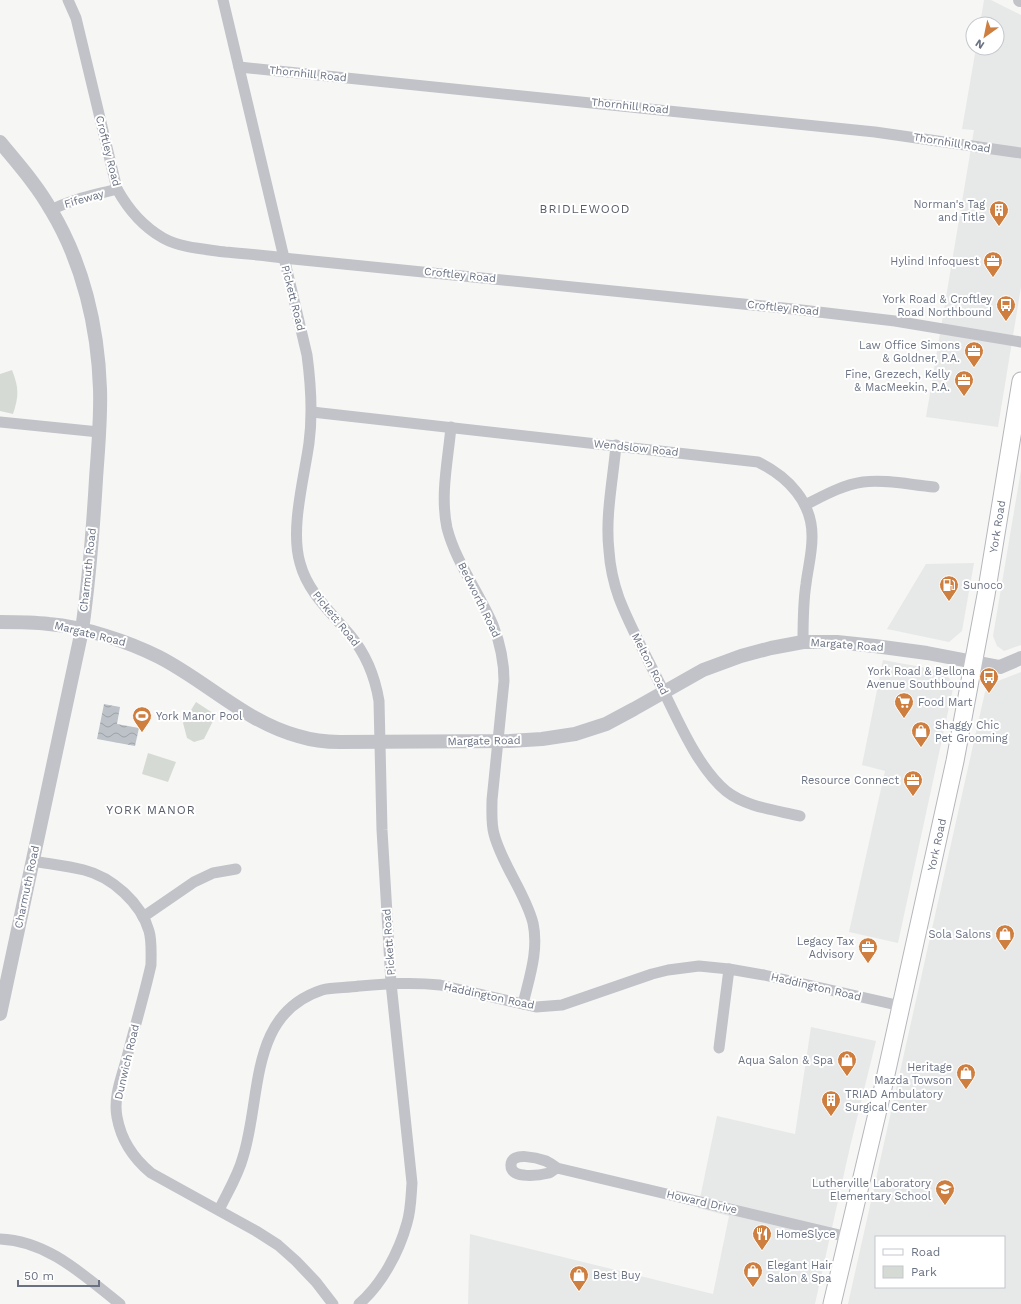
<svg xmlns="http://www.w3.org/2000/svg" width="1021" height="1304" viewBox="0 0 1021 1304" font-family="'Work Sans',sans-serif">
<defs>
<pattern id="water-waves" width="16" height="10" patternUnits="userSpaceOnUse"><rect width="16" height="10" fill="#bcc2c8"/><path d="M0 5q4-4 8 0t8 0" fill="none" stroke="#9da2a8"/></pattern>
</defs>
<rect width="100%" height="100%" fill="#f6f7f4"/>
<g fill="#e7e8e8" fill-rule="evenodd">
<polygon points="984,0 991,0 1021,15 1021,287 998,427 926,417 974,130 962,129 976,48 997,48 997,24 980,24"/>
<polygon points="1021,470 1021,645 1004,651 997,646 993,636"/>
<polygon points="974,563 962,631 949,642 887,629 926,564"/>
<polygon points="883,660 943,671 954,684 898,943 849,932 885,771 862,765"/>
<path d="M1021 672V1304H848L985 692 990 684ZM876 1237H1004V1287H876Z"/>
<polygon points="811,1027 876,1041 850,1147 815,1304 468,1304 470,1234 713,1294 729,1216 698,1208 717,1116 795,1134"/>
</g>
<g fill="#d5dbd4">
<path d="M12 370C19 388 19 396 13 414L0 411V374Z"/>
<polygon points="196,702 216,715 204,739 194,742 187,738 183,723"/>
<polygon points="148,753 176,762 168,782 142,774"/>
</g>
<polygon fill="url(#water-waves)" points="104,704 120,707 117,724 139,728 135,746 97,739"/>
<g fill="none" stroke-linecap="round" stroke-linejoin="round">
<defs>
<g id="primary">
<path id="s1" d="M832 1304 881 1097 955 761 986 595 1021 381"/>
</g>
</defs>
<use href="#primary" stroke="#b5b7bc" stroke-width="19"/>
<g stroke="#c1c3c8" stroke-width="11">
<path d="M68 0 76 18 117 189C128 209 142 226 163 238 181 248 204 249 225 252 244 254 264 255 283 258L793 309 895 321 1021 342"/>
<path d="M223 0 307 355C311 385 313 413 309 443 304 479 290 529 300 563 308 593 331 612 350 635 366 654 375 677 379 701L382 830 386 897 391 983 412 1183C411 1196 411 1210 407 1223 399 1252 382 1284 359 1304"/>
<polyline points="239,67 875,132 1021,153"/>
<path d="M51 210C72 199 95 195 117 189"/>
<path d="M312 412 758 462C788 477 813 502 812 538 812 553 808 568 806 584 803 603 803 622 803 642"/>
<polyline points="0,422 99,432"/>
<path d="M451 427C448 460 440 495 447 528 456 563 479 592 493 625 500 643 504 661 504 681L492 800C492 812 491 823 494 834 502 865 525 892 533 923 539 951 529 978 523 1004"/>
<path d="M616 445C613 480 605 516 609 551 610 566 614 584 619 598 630 627 645 653 658 680 676 715 696 766 726 791 746 807 775 810 800 816"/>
<path d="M805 505C823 496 842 485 863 482 886 479 911 485 934 487"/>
<path d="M33 861C50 864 67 866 84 870 112 877 141 903 149 931 152 941 151 954 151 965 144 996 135 1026 127 1057 122 1076 113 1097 117 1117 121 1140 133 1158 151 1173L256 1231 278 1245 296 1261 316 1282 333 1304"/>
<polyline points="143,917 194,882 213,873 236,869"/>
<polyline points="719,1048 729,969"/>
<path d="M557 1168C554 1169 552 1172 549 1173 541 1175 510 1180 511 1165 511 1151 538 1158 546 1161 550 1163 553 1165 557 1168L848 1237"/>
<path d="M219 1210C227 1193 238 1176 243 1157 262 1097 248 1014 322 990 333 987 347 988 359 986 386 984 412 982 440 985L523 1004 536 1007 562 1005 652 974 668 970 699 966 729 969 764 975 901 1006"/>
<path d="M0 1239C49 1241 84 1276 120 1304"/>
</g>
<g stroke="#c1c3c8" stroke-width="14">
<polyline points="1020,0 1021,0"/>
<path d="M0 142C18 164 37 185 51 210 83 263 98 327 100 389 101 419 98 449 96 479 93 530 89 580 82 630L0 1014"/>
<path d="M0 622C16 622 32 622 49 624 84 627 127 641 159 657 206 681 246 722 298 736 311 740 325 742 340 742L510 741 542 739 575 734 606 724 634 709 703 670 741 656 771 648 803 642H837L875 646 927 653 1000 667 1021 658"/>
</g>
<use href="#primary" stroke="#fff" stroke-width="17"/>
</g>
<defs>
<symbol id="building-pin" viewBox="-11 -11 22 30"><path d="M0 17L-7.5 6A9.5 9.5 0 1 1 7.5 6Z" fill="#ce7e3e" stroke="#fff"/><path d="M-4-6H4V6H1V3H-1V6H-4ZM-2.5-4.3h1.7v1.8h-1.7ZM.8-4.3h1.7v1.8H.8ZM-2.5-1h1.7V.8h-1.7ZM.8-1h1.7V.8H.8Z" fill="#fff"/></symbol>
<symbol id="office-pin" viewBox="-11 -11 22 30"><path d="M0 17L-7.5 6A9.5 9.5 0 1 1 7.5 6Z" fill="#ce7e3e" stroke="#fff"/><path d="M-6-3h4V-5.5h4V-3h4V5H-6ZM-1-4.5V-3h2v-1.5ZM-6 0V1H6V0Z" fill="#fff"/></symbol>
<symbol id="bus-pin" viewBox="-11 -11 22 30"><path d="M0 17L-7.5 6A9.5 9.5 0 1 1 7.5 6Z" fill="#ce7e3e" stroke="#fff"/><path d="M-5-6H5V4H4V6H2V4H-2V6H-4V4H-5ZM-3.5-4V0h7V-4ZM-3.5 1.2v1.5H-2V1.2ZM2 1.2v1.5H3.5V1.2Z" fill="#fff"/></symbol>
<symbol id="fuel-pin" viewBox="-11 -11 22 30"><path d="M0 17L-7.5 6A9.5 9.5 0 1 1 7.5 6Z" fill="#ce7e3e" stroke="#fff"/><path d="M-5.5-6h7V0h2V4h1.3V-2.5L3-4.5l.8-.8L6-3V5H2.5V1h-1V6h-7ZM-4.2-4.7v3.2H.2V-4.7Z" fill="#fff"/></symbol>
<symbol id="supermarket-pin" viewBox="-11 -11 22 30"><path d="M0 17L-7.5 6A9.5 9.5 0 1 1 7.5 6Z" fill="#ce7e3e" stroke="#fff"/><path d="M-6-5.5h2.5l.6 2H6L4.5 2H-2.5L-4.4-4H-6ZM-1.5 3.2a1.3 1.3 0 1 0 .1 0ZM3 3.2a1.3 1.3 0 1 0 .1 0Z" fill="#fff"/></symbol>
<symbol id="stadium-pin" viewBox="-11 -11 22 30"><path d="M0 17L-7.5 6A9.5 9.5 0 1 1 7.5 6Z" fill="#ce7e3e" stroke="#fff"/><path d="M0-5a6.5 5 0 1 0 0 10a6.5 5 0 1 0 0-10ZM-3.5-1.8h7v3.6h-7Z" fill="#fff"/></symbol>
<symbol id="shop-pin" viewBox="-11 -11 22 30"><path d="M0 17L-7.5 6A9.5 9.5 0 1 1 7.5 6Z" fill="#ce7e3e" stroke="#fff"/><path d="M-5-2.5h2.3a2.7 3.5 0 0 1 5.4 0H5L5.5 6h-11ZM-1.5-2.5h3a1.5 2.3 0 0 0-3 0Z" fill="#fff"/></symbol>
<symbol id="school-pin" viewBox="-11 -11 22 30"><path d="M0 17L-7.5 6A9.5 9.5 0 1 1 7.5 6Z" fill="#ce7e3e" stroke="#fff"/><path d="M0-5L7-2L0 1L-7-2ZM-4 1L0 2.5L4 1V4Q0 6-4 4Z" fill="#fff"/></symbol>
<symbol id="restaurant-pin" viewBox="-11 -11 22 30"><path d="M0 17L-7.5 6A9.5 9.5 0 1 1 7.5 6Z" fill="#ce7e3e" stroke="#fff"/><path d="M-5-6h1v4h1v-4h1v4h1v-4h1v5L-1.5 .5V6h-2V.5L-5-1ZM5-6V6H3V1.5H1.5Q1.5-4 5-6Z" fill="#fff"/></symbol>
</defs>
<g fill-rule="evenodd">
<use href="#building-pin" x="988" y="199" width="22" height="30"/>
<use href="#office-pin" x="982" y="250" width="22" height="30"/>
<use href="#bus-pin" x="995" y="294" width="22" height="30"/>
<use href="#office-pin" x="963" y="340" width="22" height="30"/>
<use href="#office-pin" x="953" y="369" width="22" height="30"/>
<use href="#fuel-pin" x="938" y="574" width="22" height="30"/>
<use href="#bus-pin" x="978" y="666" width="22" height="30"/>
<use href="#supermarket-pin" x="893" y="691" width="22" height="30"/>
<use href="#stadium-pin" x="131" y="705" width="22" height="30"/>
<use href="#shop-pin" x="910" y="720" width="22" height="30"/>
<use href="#office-pin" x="902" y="769" width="22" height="30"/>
<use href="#shop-pin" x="994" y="923" width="22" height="30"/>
<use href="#office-pin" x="857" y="936" width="22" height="30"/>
<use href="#shop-pin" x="836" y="1049" width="22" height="30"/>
<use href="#shop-pin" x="955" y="1062" width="22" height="30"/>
<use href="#building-pin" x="820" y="1089" width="22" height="30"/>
<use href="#school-pin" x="934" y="1178" width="22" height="30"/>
<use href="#restaurant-pin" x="751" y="1223" width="22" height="30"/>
<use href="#shop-pin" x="742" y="1260" width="22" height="30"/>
<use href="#shop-pin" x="568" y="1264" width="22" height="30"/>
</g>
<g text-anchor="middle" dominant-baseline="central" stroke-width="4" stroke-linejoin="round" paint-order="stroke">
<g font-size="11" fill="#6a7282" stroke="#fff">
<text transform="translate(308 74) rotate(6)">Thornhill Road</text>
<text transform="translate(630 106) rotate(6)">Thornhill Road</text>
<text transform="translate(952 143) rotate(9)">Thornhill Road</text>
<text transform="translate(108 151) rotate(76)">Croftley Road</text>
<text transform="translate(84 199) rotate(-16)">Fifeway</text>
<text transform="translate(460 275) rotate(6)">Croftley Road</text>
<text transform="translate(293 298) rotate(76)">Pickett Road</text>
<text transform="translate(783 308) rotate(6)">Croftley Road</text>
<text transform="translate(636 448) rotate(6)">Wendslow Road</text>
<text stroke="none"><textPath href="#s1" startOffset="795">York Road</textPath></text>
<text transform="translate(88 570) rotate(-84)">Charmuth Road</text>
<text transform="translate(479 600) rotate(64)">Bedworth Road</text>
<text transform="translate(336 619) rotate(51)">Pickett Road</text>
<text transform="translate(90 634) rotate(14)">Margate Road</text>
<text transform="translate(847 645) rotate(4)">Margate Road</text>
<text transform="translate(650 664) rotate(63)">Melton Road</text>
<text transform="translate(484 741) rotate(-1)">Margate Road</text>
<text stroke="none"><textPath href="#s1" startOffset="471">York Road</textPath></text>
<text transform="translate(27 887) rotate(-78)">Charmuth Road</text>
<text transform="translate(389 942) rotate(-94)">Pickett Road</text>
<text transform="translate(816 987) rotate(13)">Haddington Road</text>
<text transform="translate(489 996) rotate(12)">Haddington Road</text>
<text transform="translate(127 1062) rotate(-77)">Dunwich Road</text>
<text transform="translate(702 1202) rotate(13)">Howard Drive</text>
</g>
<g font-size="11" fill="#6a7282" stroke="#fff" text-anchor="end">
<text x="985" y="204">Norman's Tag<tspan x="985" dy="13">and Title</tspan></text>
<text x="979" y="261">Hylind Infoquest</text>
<text x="992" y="299">York Road &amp; Croftley<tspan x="992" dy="13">Road Northbound</tspan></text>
<text x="960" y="345">Law Office Simons<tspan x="960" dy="13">&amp; Goldner, P.A.</tspan></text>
<text x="950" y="374">Fine, Grezech, Kelly<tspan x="950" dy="13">&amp; MacMeekin, P.A.</tspan></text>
<text x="963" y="585" text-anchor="start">Sunoco</text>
<text x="975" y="671">York Road &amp; Bellona<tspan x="975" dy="13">Avenue Southbound</tspan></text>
<text x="918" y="702" text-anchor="start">Food Mart</text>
<text x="156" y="716" text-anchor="start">York Manor Pool</text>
<text x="935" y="725" text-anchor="start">Shaggy Chic<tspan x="935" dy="13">Pet Grooming</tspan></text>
<text x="899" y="780">Resource Connect</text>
<text x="991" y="934">Sola Salons</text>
<text x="854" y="941">Legacy Tax<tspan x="854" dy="13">Advisory</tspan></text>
<text x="833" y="1060">Aqua Salon &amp; Spa</text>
<text x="952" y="1067">Heritage<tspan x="952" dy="13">Mazda Towson</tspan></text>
<text x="845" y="1094" text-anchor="start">TRIAD Ambulatory<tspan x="845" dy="13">Surgical Center</tspan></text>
<text x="931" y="1183">Lutherville Laboratory<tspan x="931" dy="13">Elementary School</tspan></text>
<text x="776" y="1234" text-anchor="start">HomeSlyce</text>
<text x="767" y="1265" text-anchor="start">Elegant Hair<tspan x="767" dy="13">Salon &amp; Spa</tspan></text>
<text x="593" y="1275" text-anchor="start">Best Buy</text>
</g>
<g font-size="12" letter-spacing="1" fill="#575c68" stroke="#fff">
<text x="585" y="209">BRIDLEWOOD</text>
<text x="151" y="810">YORK MANOR</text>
</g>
</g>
<rect x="875" y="1236" width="130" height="52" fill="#ffffff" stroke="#c3c7cd"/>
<rect x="883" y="1249" width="20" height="6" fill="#ffffff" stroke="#c3c7cd"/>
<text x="911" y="1256" font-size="12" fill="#6a7282">Road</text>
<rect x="883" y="1266" width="20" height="12" fill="#d5dbd4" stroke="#c3c7cd"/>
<text x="911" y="1276" font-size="12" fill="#6a7282">Park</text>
<g transform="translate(985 36) rotate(213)"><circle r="19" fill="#ffffff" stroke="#c3c7cd"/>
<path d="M0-3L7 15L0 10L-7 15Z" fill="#ce7e3e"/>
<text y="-6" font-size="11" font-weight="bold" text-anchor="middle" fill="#6a7282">N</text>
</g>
<path d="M18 1280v6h81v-6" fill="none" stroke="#6a7282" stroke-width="2"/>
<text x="24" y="1280" font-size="12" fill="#6a7282" stroke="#ffffff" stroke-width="3" paint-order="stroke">50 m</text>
</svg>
